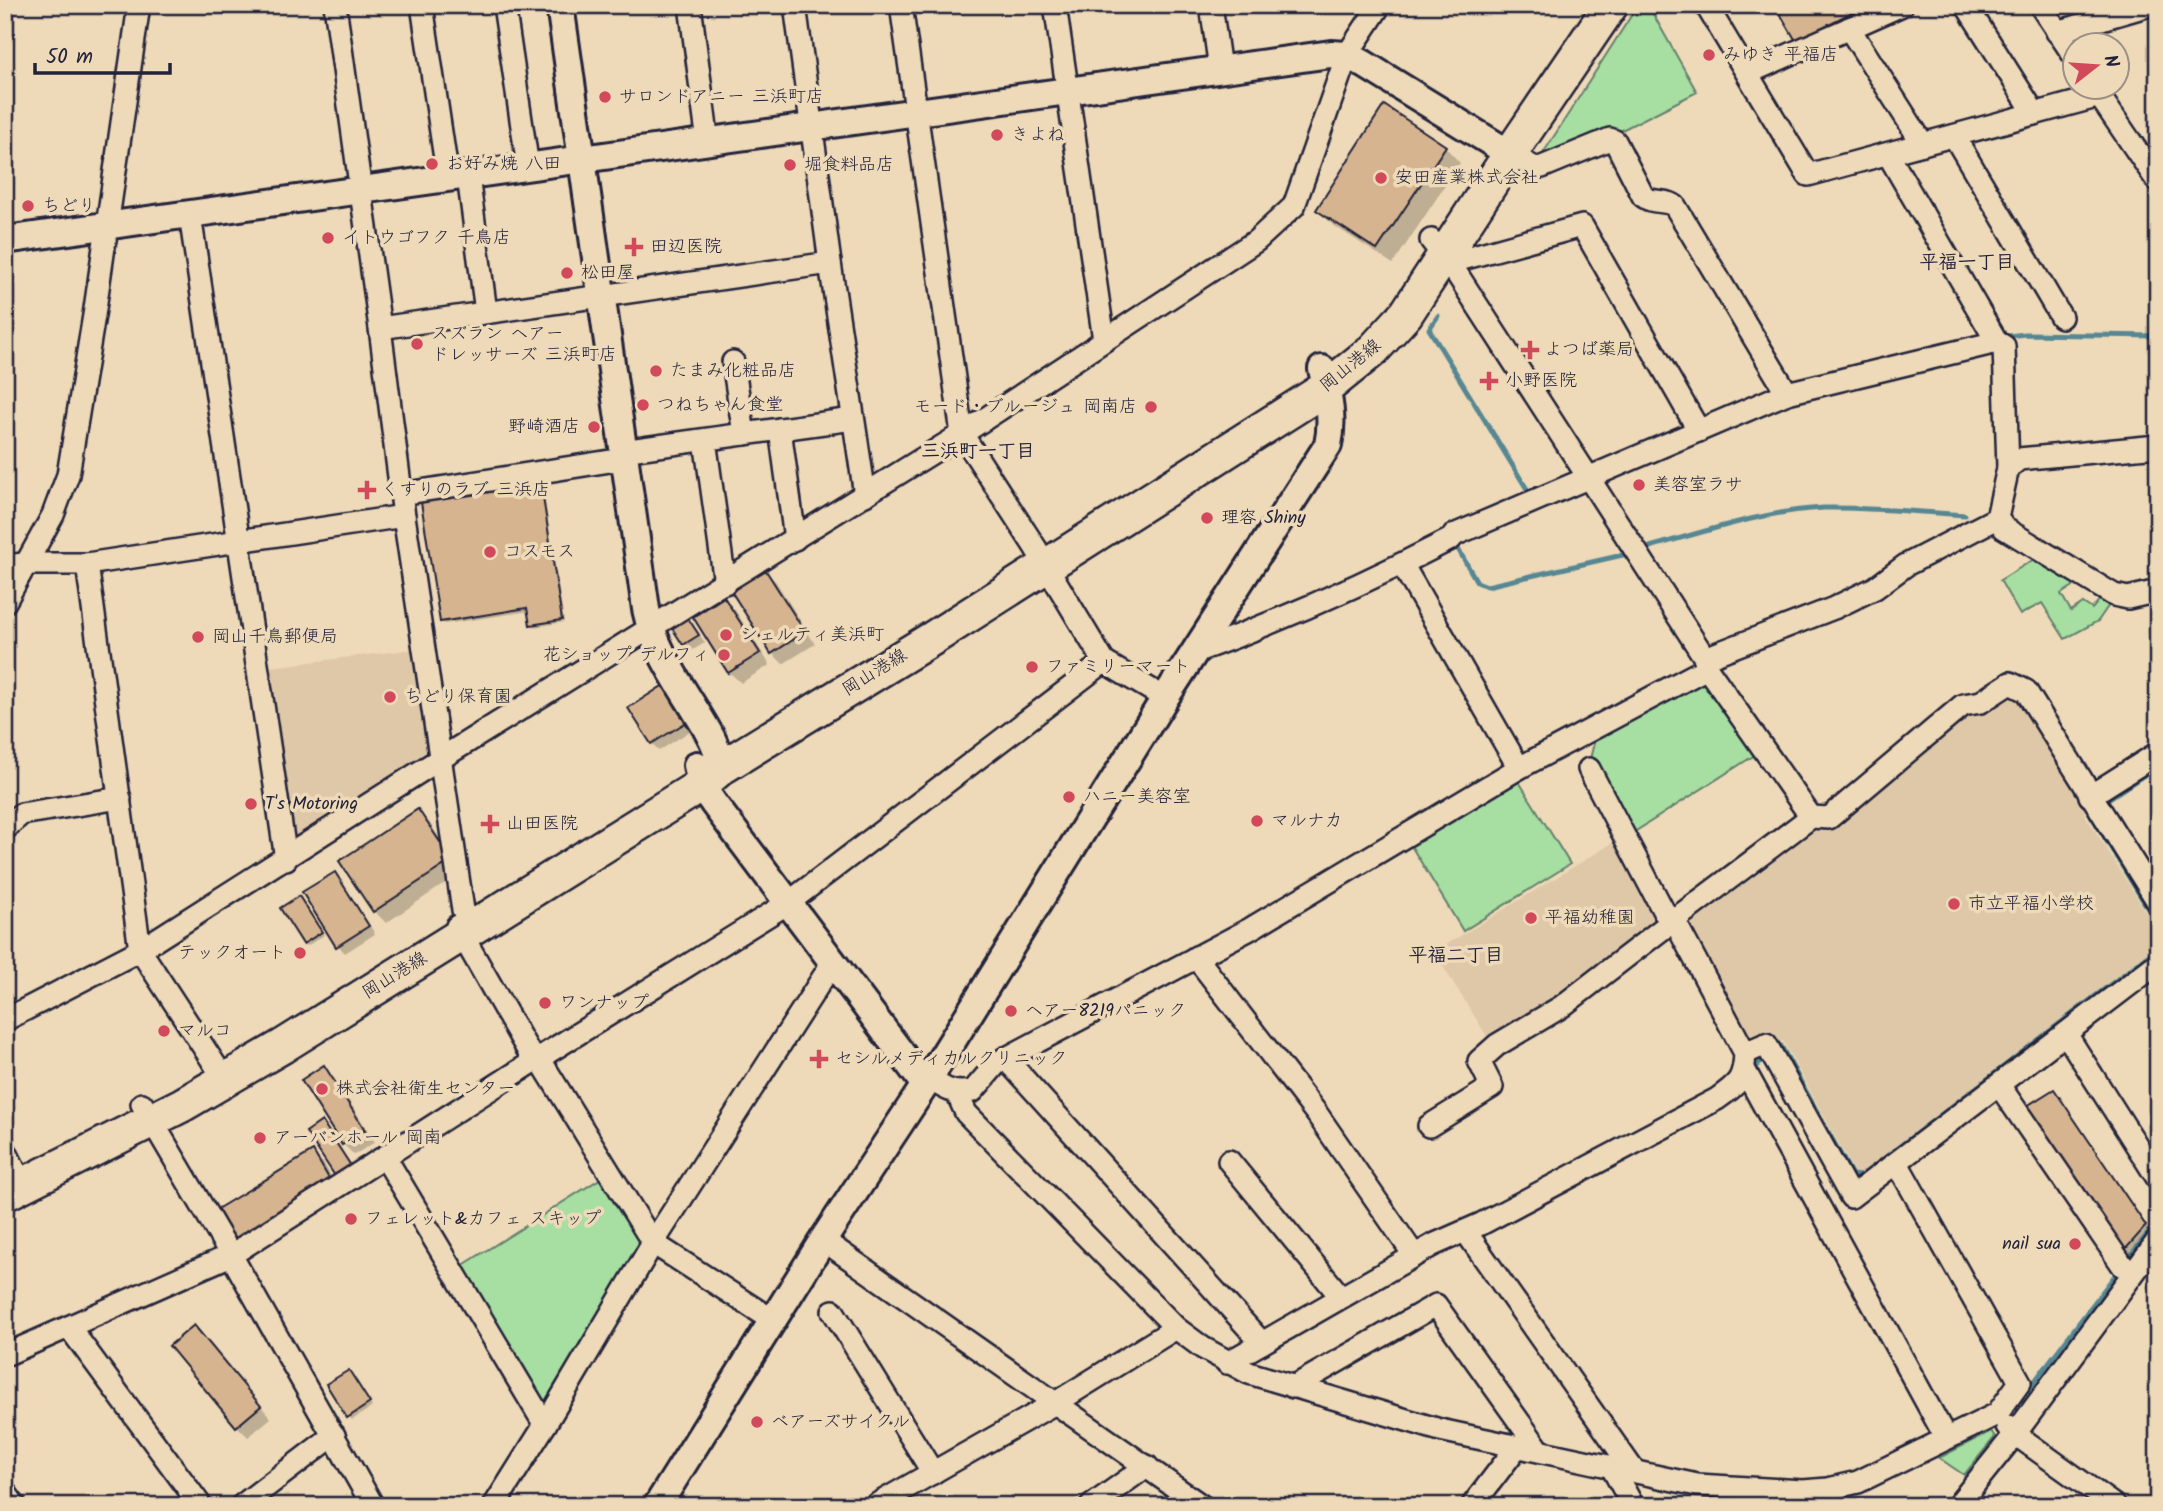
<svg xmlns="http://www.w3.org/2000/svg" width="2163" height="1511" viewBox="0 0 2163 1511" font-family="Kalam,'Klee One',sans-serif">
<rect width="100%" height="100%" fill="#eedab8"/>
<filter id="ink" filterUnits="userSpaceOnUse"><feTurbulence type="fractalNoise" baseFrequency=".0143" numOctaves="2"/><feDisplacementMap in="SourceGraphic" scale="14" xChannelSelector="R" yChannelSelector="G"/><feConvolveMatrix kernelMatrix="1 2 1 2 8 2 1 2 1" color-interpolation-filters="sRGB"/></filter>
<g filter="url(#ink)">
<g fill="#dfc8a7">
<polygon points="415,649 430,757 291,844 262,668"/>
<polygon points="2006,697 2020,701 2088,810 2084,813 2158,931 2158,945 1861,1173 1855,1173 1783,1041 1775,1045 1767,1031 1756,1037 1742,1030 1689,931 1694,918 1804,835 1834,825 1967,714 1984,712"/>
<polygon points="1619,839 1658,913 1654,925 1541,1005 1542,1008 1488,1038 1434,952"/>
</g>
<g fill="#a7dea1" stroke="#64806e" stroke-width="2" fill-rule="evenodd">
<polygon points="1638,5 1648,5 1697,92 1618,132 1615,129 1547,159 1542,155"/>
<path d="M2041 555 2113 599 2098 621 2065 639 2042 603 2020 615 2000 580ZM2078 583 2101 598 2092 609 2083 603 2071 611 2061 594Z"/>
<polygon points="1702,683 1708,683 1758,753 1628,836 1590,759 1595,739"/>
<polygon points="1518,780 1570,864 1463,931 1410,844"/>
<polygon points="603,1177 643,1244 541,1409 460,1267"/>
<polygon points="1991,1431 1995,1437 1964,1475 1939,1458"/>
</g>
<g fill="#0003">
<polygon points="1777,5 1887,5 1805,47"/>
<polygon points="1445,147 1460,163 1393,264 1333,225 1318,210"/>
<polygon points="539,480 542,483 564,622 535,627 532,624 530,611 445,624 441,621"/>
<polygon points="765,571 776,582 815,644 783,664 772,653"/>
<polygon points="724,599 735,610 770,665 741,683 729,672"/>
<polygon points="686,617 693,624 705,643 691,651 684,644"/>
<polygon points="667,685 696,727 659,751 652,743 630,708"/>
<polygon points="418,811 429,822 462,872 386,923 374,911 341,862"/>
<polygon points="335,874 342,881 375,934 345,953 338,945"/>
<polygon points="302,901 324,935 307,946 304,943"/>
<polygon points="323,1068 335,1079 375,1142 354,1155 343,1144"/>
<polygon points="2053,1091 2060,1098 2152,1234 2132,1257 2125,1257"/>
<polygon points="313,1153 324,1164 341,1193 247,1249 236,1238"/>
<polygon points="194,1327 271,1418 248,1437 237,1426"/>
<polygon points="352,1375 372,1407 352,1420 349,1416"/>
</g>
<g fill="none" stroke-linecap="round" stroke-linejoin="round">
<g stroke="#568793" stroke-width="5">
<polyline points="1438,316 1429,329 1530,494 1532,494"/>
<polyline points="2000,337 2025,334 2158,336"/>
<polyline points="1454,542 1477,582 1487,586 1627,554"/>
<path d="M1650 547C1707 531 1764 511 1824 508 1870 507 1918 512 1965 515"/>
<polyline points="2102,803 2158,766"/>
<polyline points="2094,809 2089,812 2158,925"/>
<polyline points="1776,1049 1781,1046 1852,1175 1861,1176 2158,948"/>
<polyline points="1751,1073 1768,1054"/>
<polyline points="2125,1262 2158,1221"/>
<polyline points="1997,1441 2013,1410 2119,1270"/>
</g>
</g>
<g fill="#d6b48f" stroke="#22223b" stroke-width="2">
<polygon points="1775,5 1866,5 1796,41"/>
<polygon points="1384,105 1446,146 1377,250 1316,210"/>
<polygon points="540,478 562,620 530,625 527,608 440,622 420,496"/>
<polygon points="765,569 805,632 771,654 731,591"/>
<polygon points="724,597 760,653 728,673 693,617"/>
<polygon points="686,615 699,635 683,645 670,625"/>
<polygon points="667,683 690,720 651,744 628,708"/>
<polygon points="418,809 452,860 373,912 339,861"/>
<polygon points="335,872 369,926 336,947 302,892"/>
<polygon points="299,896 322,932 303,944 280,908"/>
<polygon points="324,1065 365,1130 342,1145 301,1080"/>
<polygon points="2054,1089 2146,1226 2124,1251 2022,1109"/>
<polygon points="322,1121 353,1169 337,1179 306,1132"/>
<polygon points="313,1151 331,1182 235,1239 217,1209"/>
<polygon points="194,1325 261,1406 236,1427 169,1346"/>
<polygon points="349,1370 370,1403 347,1418 326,1384"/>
</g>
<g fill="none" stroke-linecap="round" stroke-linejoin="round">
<defs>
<g id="minor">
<polyline points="335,5 380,328 404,516 463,910 473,927"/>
<polyline points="422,5 448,179"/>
<polyline points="504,5 528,167"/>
<polyline points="690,5 708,143"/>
<polyline points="795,5 830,263 865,495"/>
<polyline points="901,5 962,434 1035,547 1104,662 1165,698"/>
<polyline points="1055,5 1104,340"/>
<polyline points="1211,5 1220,69"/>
<polyline points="1706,5 1808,175 2100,96"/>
<polyline points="1966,5 2035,114"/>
<polyline points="2040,5 2076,59"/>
<polyline points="1849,28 1923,144"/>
<polyline points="2057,32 2150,5"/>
<polyline points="1748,73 1902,5"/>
<polyline points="2094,88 2158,182"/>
<polyline points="1954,136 2061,317"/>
<path d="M1510 154 1535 168 1542 167 1610 139 1615 141 1643 196C1652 204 1666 199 1675 206L1787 393"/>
<polyline points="1888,154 1997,342 2004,346 2008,468"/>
<polyline points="468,176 486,312"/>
<polyline points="190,215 286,859"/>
<polyline points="1431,240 1457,274 1705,658 1707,668 1811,817"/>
<polyline points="1448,263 1582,226 1699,431"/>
<polyline points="380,328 830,263"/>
<polyline points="733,362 744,434"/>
<polyline points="780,429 795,539"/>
<polyline points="705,440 725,583"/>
<polyline points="622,451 853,419"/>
<polyline points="401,494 623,459"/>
<polyline points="1997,518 2004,528 2114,595 2128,598 2158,591"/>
<polyline points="87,564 140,950 225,1080"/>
<polyline points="1402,564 1519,768"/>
<polyline points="5,566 24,564 87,564 404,516"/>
<polyline points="5,602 53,515 68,475 95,309 139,5"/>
<path d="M1195 652C1283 620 1368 582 1451 539L1454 535 1787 393 1997 342"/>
<polyline points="1705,658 1834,608 1875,588 1906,565 1997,518 2008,468 2019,459 2158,446"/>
<polyline points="2090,796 2158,753"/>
<polyline points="5,829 21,814 120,798"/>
<polyline points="457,926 534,1061"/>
<polyline points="1196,957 1317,1114 1414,1255"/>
<polyline points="5,1020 140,950 440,759 962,434 1256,241 1294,206 1347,55 1380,5"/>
<polyline points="2066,1034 2158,1179"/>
<polyline points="1745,1053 1766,1044 1851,1197 2158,963"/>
<polyline points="539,1058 653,1243 774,1321"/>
<polyline points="1005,1058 1262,1343"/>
<polyline points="1744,1069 1946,1438"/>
<path d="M929 1078C946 1090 952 1094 973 1091L997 1063 1250 929 1519 768 1707 668"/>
<polyline points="1999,1085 2123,1266"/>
<polyline points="957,1093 966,1113 1176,1328 1203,1348 1249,1373 1440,1430 1697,1485 1803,1491 1828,1489 1858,1482 1997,1414 2020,1382 1897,1163"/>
<polyline points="142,1104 231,1255 373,1506"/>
<polyline points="1429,1126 1492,1087 1479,1061 1497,1045 1561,1007 1674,920 1664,912 1589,769"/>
<polyline points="5,1150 23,1186"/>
<polyline points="385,1157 545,1425"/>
<polyline points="1229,1161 1341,1297"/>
<polyline points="1466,1232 1634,1471"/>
<polyline points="823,1240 1202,1506"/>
<polyline points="833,1311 933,1473"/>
<polyline points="69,1327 201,1506"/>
<polyline points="5,1355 231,1255 539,1058 788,903 1104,662"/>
<path d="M1227 1363 1433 1245 1481 1224 1717 1099C1738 1084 1744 1080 1745 1053L1674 920 1811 817 1829 818 1963 705 1981 702 2010 683 2026 691 2158 902"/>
<polyline points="1293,1387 1436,1305 1540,1451"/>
<polyline points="2007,1426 2015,1434 2115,1506"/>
<polyline points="1611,1466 1633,1506"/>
<polyline points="5,1492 15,1506"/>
<polyline points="241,1506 334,1435"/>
<polyline points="494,1506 545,1425 653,1243 833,962"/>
<polyline points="874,1506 1057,1402 1176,1328"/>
<polyline points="1091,1506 1147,1466"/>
<polyline points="1472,1506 1517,1447"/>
<polyline points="1957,1506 2015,1434 2158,1240"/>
</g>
<g id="tertiary">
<path d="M560 5 646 609C654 648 677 680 697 713 709 733 717 744 721 768"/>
<polyline points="5,240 1331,54 1347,55 1364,64 1510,154"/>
<polyline points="697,765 701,785 714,804 925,1085"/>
<path d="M657 1506 823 1240 925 1085 1165 698 1328 445C1334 418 1328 395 1322 369"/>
</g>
<polyline id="primary" points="5,1194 182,1105 283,1046 701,785 721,768 933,638 1326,388 1373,350 1406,314 1510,154 1611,5"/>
</defs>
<use href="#minor" stroke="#22223b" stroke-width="26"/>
<use href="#tertiary" stroke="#22223b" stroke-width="32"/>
<use href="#primary" stroke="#22223b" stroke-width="38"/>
<use href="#minor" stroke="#eedab8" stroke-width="21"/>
<use href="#tertiary" stroke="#eedab8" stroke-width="26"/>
<use href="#primary" stroke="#eedab8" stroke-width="33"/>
</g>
</g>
<g fill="#d1495b" stroke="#eedab8" stroke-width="2.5">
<circle cx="1709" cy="55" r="7"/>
<circle cx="605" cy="97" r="7"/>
<circle cx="997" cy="135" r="7"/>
<circle cx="432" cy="164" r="7"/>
<circle cx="790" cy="165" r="7"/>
<circle cx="1381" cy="178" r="7"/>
<circle cx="28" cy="206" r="7"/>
<circle cx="328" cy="238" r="7"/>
<path d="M630.5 236.5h7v7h7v7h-7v7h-7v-7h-7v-7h7z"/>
<circle cx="567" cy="273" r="7"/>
<circle cx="417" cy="344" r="7"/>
<path d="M1526.5 339.5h7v7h7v7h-7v7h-7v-7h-7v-7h7z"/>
<circle cx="656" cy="371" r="7"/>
<path d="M1485.5 370.5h7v7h7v7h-7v7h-7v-7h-7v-7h7z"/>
<circle cx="643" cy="405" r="7"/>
<circle cx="1151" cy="407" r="7"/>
<circle cx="594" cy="427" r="7"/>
<circle cx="1639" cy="485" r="7"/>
<path d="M363.5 479.5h7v7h7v7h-7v7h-7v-7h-7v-7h7z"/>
<circle cx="1207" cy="518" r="7"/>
<circle cx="490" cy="552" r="7"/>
<circle cx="726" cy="635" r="7"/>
<circle cx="198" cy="637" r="7"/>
<circle cx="724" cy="655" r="7"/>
<circle cx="1032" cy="667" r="7"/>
<circle cx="390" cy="697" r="7"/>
<circle cx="1069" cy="797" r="7"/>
<circle cx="251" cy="804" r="7"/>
<circle cx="1257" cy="821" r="7"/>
<path d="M486.5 813.5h7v7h7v7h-7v7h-7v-7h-7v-7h7z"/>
<circle cx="1954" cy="904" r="7"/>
<circle cx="1531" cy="918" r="7"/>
<circle cx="300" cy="953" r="7"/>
<circle cx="545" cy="1003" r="7"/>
<circle cx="1011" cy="1011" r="7"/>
<circle cx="164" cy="1031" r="7"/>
<path d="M815.5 1048.5h7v7h7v7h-7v7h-7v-7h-7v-7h7z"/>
<circle cx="322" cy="1089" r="7"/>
<circle cx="260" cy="1138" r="7"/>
<circle cx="351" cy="1219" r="7"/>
<circle cx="2075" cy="1244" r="7"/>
<circle cx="757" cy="1422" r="7"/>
</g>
<g text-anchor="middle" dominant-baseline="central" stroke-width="7" stroke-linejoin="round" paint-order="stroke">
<g font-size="18" fill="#22223b" stroke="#eedab8" text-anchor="start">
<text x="1723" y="55">みゆき 平福店</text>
<text x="619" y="97">サロンドアニー 三浜町店</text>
<text x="1011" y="135">きよね</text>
<text x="446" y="164">お好み焼 八田</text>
<text x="804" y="165">堀食料品店</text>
<text x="1395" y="178">安田産業株式会社</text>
<text x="42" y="206">ちどり</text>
<text x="342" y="238">イトウゴフク 千鳥店</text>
<text x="650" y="247">田辺医院</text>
<text x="581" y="273">松田屋</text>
<text x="431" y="334">スズラン ヘアー<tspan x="431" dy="21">ドレッサーズ 三浜町店</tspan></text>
<text x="1544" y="350">よつば薬局</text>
<text x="670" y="371">たまみ化粧品店</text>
<text x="1505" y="381">小野医院</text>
<text x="657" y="405">つねちゃん食堂</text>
<text x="1137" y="407" text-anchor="end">モード・ブルージュ 岡南店</text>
<text x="580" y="427" text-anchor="end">野崎酒店</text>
<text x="1653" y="485">美容室ラサ</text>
<text x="381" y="490">くすりのラブ 三浜店</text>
<text x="1221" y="518">理容 Shiny</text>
<text x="504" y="552">コスモス</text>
<text x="740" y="635">シェルティ美浜町</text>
<text x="212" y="637">岡山千鳥郵便局</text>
<text x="710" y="655" text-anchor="end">花ショップ デルフィ</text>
<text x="1046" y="667">ファミリーマート</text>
<text x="404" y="697">ちどり保育園</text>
<text x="1083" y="797">ハニー美容室</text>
<text x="265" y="804">T's Motoring</text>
<text x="1271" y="821">マルナカ</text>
<text x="506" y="824">山田医院</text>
<text x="1968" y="904">市立平福小学校</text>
<text x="1545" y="918">平福幼稚園</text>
<text x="286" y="953" text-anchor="end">テックオート</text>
<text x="559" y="1003">ワンナップ</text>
<text x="1025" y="1011">ヘアー8219パニック</text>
<text x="178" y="1031">マルコ</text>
<text x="835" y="1059">セシルメディカルクリニック</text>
<text x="336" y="1089">株式会社衛生センター</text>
<text x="274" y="1138">アーバンホール 岡南</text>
<text x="365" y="1219">フェレット&amp;カフェ スキップ</text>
<text x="2061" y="1244" text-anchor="end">nail sua</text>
<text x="771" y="1422">ベアーズサイクル</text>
</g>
<g font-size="18" fill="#22223b" stroke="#eedab8">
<text transform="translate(1351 366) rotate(-39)">岡山港線</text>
<text transform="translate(875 673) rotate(-32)">岡山港線</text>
<text transform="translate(395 976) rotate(-32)">岡山港線</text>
</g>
<g font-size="19" font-weight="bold" fill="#22223b" stroke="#eedab8">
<text x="1967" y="263">平福一丁目</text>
<text x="978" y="452">三浜町一丁目</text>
<text x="1456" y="956">平福二丁目</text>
</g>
</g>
<rect width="2163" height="1511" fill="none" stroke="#eedab8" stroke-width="28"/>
<rect x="14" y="14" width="2135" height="1483" fill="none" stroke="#22223b" stroke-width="2.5" filter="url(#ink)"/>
<g transform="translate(2096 66) rotate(73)"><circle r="33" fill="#eedab8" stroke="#9c9086" stroke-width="2"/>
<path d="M0-5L12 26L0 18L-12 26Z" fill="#d1495b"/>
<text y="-10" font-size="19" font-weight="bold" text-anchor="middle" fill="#22223b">N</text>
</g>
<path d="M35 63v10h135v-10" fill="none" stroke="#22223b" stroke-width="3.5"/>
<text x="46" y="63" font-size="21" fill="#22223b" stroke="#eedab8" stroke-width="5" paint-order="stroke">50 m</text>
</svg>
